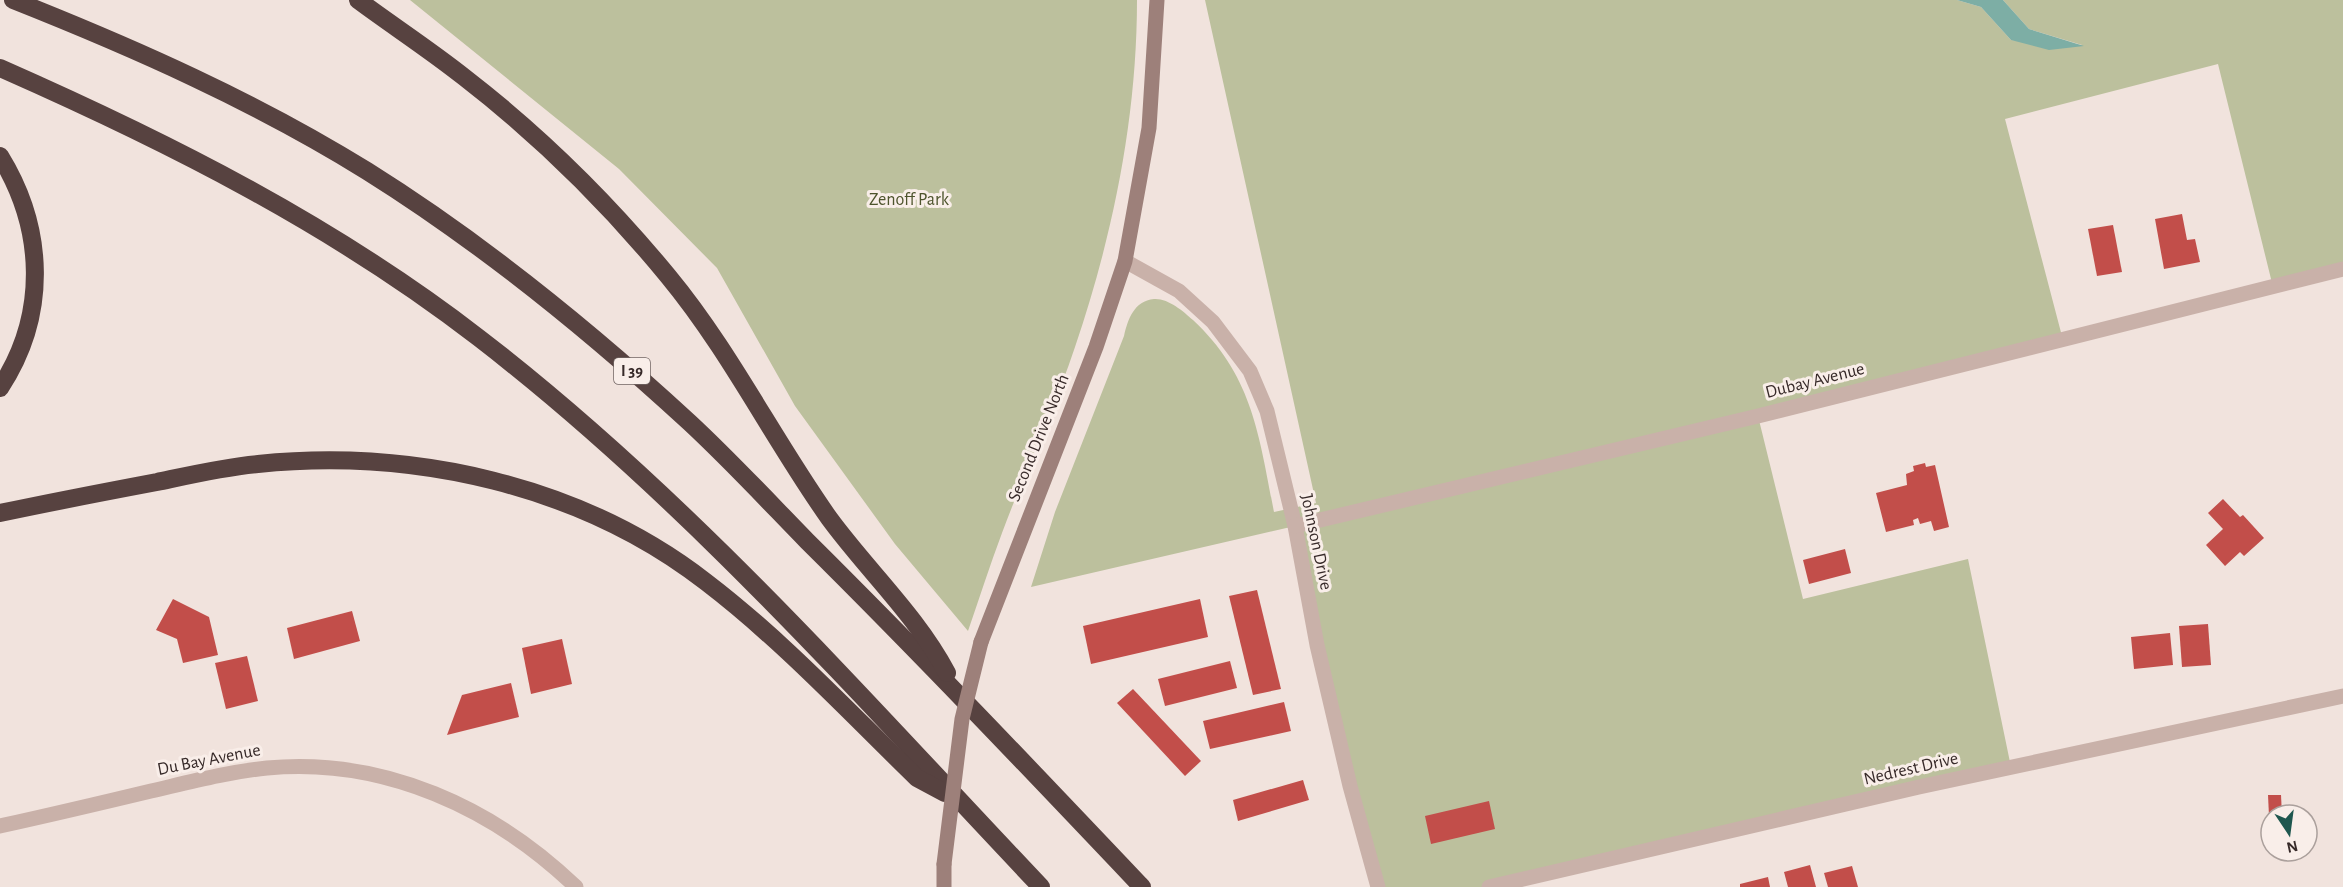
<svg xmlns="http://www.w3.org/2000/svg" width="2343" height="887" viewBox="0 0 2343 887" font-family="'Alegreya Sans',sans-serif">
<rect width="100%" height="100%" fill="#f1e3dd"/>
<g fill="#bcc09d">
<path d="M410 0H1137C1137 118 1113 235 1075 347 1054 410 1025 471 1002 533 990 565 979 599 968 631L895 544 795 406 717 268 619 169Z"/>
<path d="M1205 0H1957L1981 7 2011 40 2082 45 2029 29 2003 0H2343V269L2273 287 2218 64 2005 119 2063 340 1758 416 1803 599 1968 559 2011 767 1490 887H1378L1295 526 1031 587 1055 512 1124 336C1128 319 1134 301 1154 299 1168 298 1183 311 1193 320 1253 376 1259 436 1274 512L1316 503Z"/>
</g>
<polygon fill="#7daea5" points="1957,0 2003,0 2029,29 2084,46 2049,50 2011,40 1981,7"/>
<g fill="#c24e4a">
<polygon points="2182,214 2187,240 2195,239 2200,262 2164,269 2155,219"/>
<polygon points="2113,225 2122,272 2097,276 2088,229"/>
<polygon points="1925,463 1926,467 1935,465 1949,527 1934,531 1931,521 1920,524 1918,518 1913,520 1914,525 1886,532 1876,493 1907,485 1906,474 1914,471 1913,466"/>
<polygon points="2223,499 2240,517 2243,515 2264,538 2244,556 2240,552 2225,566 2206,545 2223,529 2208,513"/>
<polygon points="1845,549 1851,573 1809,584 1803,560"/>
<polygon points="1257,590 1281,689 1253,695 1229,596"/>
<polygon points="173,599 209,617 218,655 183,663 177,639 156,630"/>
<polygon points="1200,599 1208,637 1091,664 1083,626"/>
<polygon points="352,611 360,641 294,659 287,628"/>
<polygon points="2208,624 2211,665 2182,667 2179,626"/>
<polygon points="2170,633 2173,665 2134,669 2131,637"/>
<polygon points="562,639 572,684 531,694 522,648"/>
<polygon points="247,656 258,701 226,709 215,663"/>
<polygon points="1230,661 1237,688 1165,706 1158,679"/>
<polygon points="511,683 519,717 447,735 462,695"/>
<polygon points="1133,689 1201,761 1185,776 1117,703"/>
<polygon points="1284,702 1291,731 1210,749 1203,721"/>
<polygon points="1303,780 1309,800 1238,821 1233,800"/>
<polygon points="2268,795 2281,795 2282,815 2269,816"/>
<polygon points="1489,801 1495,829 1431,844 1425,816"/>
<polygon points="1810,865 1816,887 1788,887 1784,872"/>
<polygon points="1852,866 1858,887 1828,887 1824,873"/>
<polygon points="1768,877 1770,887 1740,887 1740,884"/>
</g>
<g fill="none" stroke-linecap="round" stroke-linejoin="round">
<g stroke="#c9b1a9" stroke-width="15">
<polyline points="1125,261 1179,291 1213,322 1250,371 1267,411 1295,526 1317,645 1350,786 1378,887"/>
<polyline points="1295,526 1758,416 2343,269"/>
<path d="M0 826C50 815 101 803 151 791 190 782 228 772 267 768 384 757 494 808 576 887"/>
<polyline points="1489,887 1919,787 2343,696"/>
</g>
<g stroke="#9d807a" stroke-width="15">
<polyline points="981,642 1096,347 1125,261 1149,128 1157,0"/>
<polyline points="944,887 944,864"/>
</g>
<g stroke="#574240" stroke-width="18">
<path d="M13 0C134 48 256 102 367 171 482 243 589 330 689 422 730 460 768 501 807 541 921 654 1031 770 1142 887"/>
<path d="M358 0C393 26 430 50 464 77 539 135 608 203 668 276 730 351 773 439 829 518 867 570 917 616 947 673"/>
<path d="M0 68C168 142 333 225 479 338 687 498 861 697 1041 887"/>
<path d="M0 156C45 229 48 315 0 388"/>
<path d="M0 513C52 502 104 492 157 482 190 475 224 467 258 464 413 448 581 485 706 582 782 640 848 711 917 778L945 793"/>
</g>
<polyline stroke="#9d807a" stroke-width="15" points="944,864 962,719 981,642"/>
</g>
<g text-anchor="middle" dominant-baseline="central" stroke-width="6" stroke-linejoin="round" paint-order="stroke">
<rect fill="#f9eee9" stroke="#716563" stroke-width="1.5" x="614" y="358" width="36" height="26" rx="4.5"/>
<g font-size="16" font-weight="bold" fill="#372a29">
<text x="632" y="371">I 39</text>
</g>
<g font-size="18" fill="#4e542d" stroke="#f9eee9">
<text x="909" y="200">Zenoff Park</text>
</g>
<g font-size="18" fill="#372a29" stroke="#f9eee9">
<text transform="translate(1815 381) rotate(-14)">Dubay Avenue</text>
<text transform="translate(1039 438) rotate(-68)">Second Drive North</text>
<text transform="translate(1316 542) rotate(78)">Johnson Drive</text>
<text transform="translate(209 760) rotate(-11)">Du Bay Avenue</text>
<text transform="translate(1911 769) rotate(-13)">Nedrest Drive</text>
</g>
</g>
<g transform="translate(2289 833) rotate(167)"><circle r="28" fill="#f9eee9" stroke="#aba09c" stroke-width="1.5"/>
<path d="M0-4.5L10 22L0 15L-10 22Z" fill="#1f574f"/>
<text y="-9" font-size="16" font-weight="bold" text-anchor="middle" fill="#372a29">N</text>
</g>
</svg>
